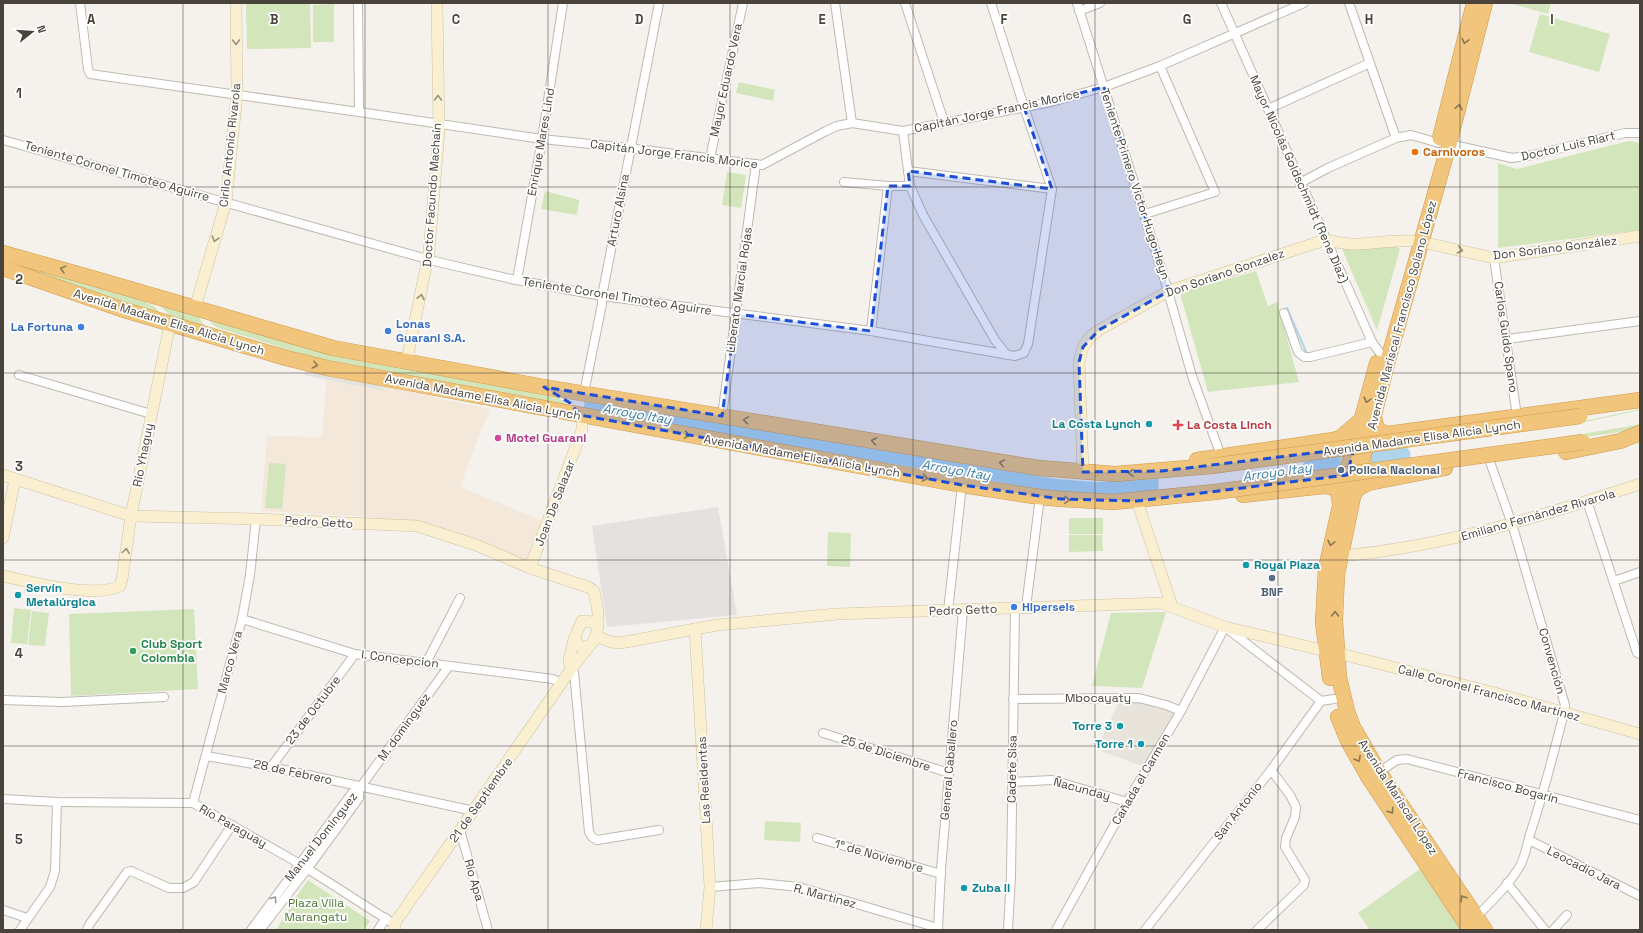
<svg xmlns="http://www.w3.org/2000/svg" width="1643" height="933" viewBox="0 0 1643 933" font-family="'Space Grotesk',sans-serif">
<rect width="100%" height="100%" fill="#f5f2ed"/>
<polygon fill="#e8e4db" points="1120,700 1149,703 1176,713 1144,767 1101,751 1107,740 1102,738"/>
<polygon fill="#f4e8db" points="327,374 490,409 468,464 461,487 545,522 530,560 360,516 261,511 267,436 322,437"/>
<polygon fill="#e5e1de" points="718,507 737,615 607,627 592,526"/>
<g fill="#d3e5ba">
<polygon points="246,3 310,3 311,48 247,49"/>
<polygon points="1509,3 1551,3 1548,14"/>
<polygon points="334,4 334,42 313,42 313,5"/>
<polygon points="1540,14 1610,34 1599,72 1529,52"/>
<polygon points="739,82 775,90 773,101 736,93"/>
<polygon points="1629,141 1640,143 1640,230 1498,248 1498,163 1517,169"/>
<polygon points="727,172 746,175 741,208 722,205"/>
<polygon points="545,191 579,200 577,215 541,209"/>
<polygon points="1396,246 1400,249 1377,330 1342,249"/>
<polygon points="3,260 75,279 142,301 154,306 165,318"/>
<polygon points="1256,271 1268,306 1277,302 1299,382 1208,392 1180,293"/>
<polygon points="158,303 197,315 208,330 173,319"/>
<polygon points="204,315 548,392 562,400 568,405 312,360 271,344 221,329 213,325"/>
<polygon points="1640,409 1640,428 1614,433 1365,467 1370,451 1588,420"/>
<polygon points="1347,454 1343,470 1196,476 1128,481 1127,477"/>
<polygon points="269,463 286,464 282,509 265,508"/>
<rect x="1069" y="518" width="34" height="16"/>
<polygon points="828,532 851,533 850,567 827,566"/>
<polygon points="1069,535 1102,535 1103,551 1069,552"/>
<polygon points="14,608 31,610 27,644 11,643"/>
<polygon points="194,609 198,689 71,696 69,614"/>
<polygon points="32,611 49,613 45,646 28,645"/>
<polygon points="1166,612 1142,688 1092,686 1111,613"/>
<polygon points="765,821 801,823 800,842 764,840"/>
<polygon points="1420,869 1462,928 1459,930 1370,930 1358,913"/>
<polygon points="308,880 370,921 364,930 276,930 290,908 289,907"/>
</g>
<polygon fill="#e4e3e0" points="306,367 386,382 384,391 304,375"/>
<polygon fill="#b0d5eb" points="585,400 1056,479 1094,482 1130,481 1195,476 1327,471 1121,495 1056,492 583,411"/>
<g fill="#f5f2ed">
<polygon points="1640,410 1640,424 1625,427 1520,444 1385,462 1388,450 1586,422"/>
<polygon points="1328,457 1329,471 1159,494 1158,477"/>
</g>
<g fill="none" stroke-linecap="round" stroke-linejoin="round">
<polyline stroke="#b0d5eb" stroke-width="2" points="1287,308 1307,354"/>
<g stroke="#b0d5eb" stroke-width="13">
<polyline points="1376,458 1404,454"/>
<polyline points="1309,467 1334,463"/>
</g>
<defs>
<g id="street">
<polyline points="80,3 88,69 90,74 366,113 542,139 629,148 762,165 826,131 837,126 852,123 903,131 1051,102 1104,87 1160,66 1304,3"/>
<polyline points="358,3 359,112"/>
<polyline points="835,3 852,123"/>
<polyline points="905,3 944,122"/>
<polyline points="1077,3 1163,274 1192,376 1221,456"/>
<polyline points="1221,3 1372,342 1380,353"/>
<polyline points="1349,3 1396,138"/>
<polyline points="1079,11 1100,3"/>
<polyline points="1268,109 1370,63"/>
<polyline points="903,131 910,186 923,215 995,340 1007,355"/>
<polyline points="3,140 434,261 511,279 602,296 871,331 1015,356 1024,353 1028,344 1052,189 1024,107 991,3"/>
<polyline points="1449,144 1512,158 1533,155 1625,133 1640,133"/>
<polyline points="710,158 743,3"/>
<polyline points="908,171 1052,189"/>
<polyline points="844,182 888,186 910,186"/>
<polyline points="1300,183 1328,168 1396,138 1411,135 1439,143"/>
<polyline points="1145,214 1215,192 1160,66"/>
<polyline points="1494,258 1517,416"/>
<polyline points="517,280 542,139 563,3"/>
<polyline points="1284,313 1298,352 1304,357 1310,357 1372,342"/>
<polyline points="871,331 888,186"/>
<polyline points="1507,339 1640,321"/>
<polyline points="19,375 151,414"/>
<polyline points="584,393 602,304 602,296 659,3"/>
<polyline points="722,416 756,164"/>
<polyline points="1587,501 1637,653 1640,654"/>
<polyline points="1614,581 1640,572"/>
<polyline points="1026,607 1040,497"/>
<polyline points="948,611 962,485"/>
<polyline points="242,619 355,654 553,679 561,683"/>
<polyline points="426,663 460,598"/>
<polyline points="571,669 574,672 589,832 592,837 597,840 659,830"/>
<polyline points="1013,699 1139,698 1166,705 1181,711"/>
<polyline points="3,700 62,702 164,697"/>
<polyline points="823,733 949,773"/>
<polyline points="206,756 271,767 474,811"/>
<polyline points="271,767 355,654"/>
<polyline points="1379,772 1397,760 1407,759 1640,820"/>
<polyline points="1012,782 1052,780 1127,802"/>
<polyline points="3,799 57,802 193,803 300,864 394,924"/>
<polyline points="193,803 242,619 250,575 256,519"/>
<polyline points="460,830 488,930"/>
<polyline points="817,838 941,874"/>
<polyline points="1529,840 1640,896"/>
<polyline points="1507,883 1545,930"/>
<polyline points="710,887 759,883 799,887 938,928"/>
<polyline points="3,910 27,918"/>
<path d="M1476 917C1492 901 1508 886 1520 866 1526 855 1527 843 1531 831 1544 792 1554 752 1564 713L1565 705 1512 524 1490 462"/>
<polyline points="20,930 50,887 55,871 57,802"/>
<polyline points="87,930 89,925 127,872 131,871 169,888 183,888 194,882 232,825"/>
<polyline points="251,930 352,793 359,789 449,666"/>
<polyline points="260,930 308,868 359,798 359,789"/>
<polyline points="378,930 386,918"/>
<polyline points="938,930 941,869 963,610"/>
<polyline points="1008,930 1011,875 1015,608"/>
<polyline points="1056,930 1127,802 1181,711 1225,627 1321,701"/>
<polyline points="1145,930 1271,770 1321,701 1334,699"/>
<polyline points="1257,930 1304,885 1305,880 1285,847 1286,838 1295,817 1296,807 1290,795 1271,770"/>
<polyline points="1553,930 1567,915"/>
</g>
<g id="secondary">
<polyline points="1422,242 1494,258 1640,236"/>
<polyline points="195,308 226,202 237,94 236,3"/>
<polyline points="407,360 429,252 439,132 437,3"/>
<path d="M1083 472 1079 362 1083 347 1090 337 1099 330 1169 291 1325 240C1336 242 1347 245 1359 244 1377 243 1394 240 1412 241"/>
<polyline points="3,475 131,516 256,519 417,526 476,545 530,568 588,587 594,591 598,612 597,631 595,639 571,669 460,830 394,924 395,930"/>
<polyline points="1137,501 1172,606"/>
<polyline points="3,538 15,479"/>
<path d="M1340 556C1444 547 1542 516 1640 484"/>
<polyline points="530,568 582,430 582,422 580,415"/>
<path d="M3 576C32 582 94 599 120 586L122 579 131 516 170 324"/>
<polyline points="695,629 710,887 706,930"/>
<polyline points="596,636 611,642 620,643 717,625 837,614 1161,603 1225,627 1326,651"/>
<polyline points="587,647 580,646 575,640 576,634 582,621 593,622 598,627"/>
<polyline points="1337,653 1491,692 1640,734"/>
<polyline points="571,669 569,660 574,639"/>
</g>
<g id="highway">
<polyline points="1440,138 1474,3"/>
<polyline points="3,253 85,276 333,348 544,387 1039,468 1115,474 1212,466"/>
<polyline points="3,268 121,309 286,358 327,368 962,485 1040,497 1061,499 1113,502 1215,492"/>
<polyline points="1374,417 1377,430 1387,434 1640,400"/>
<polyline points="1566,452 1620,441 1640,433"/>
<polyline points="1197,460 1333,440 1340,438 1361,420"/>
<polyline points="1243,495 1324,486 1332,487 1338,491 1340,504"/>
<polyline points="1353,496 1357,489 1368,483 1445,468"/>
<polyline points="1330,678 1323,622 1326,568 1349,466 1377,363"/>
<polyline points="1338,717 1348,741 1369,778 1470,930"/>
<polyline points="1485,930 1379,772 1353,727 1347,711 1339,677 1335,620 1337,575 1353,497 1388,360 1449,144 1485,3"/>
</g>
</defs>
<use href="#street" stroke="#c0b9b0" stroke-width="10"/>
<use href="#secondary" stroke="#d0c2a1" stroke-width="12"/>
<use href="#highway" stroke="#d09a4b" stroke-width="16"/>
<use href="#street" stroke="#fff" stroke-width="8"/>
<use href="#secondary" stroke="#faefd1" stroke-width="11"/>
<use href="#highway" stroke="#f1c57b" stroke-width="15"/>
<defs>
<g id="highway-bridge">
<polyline points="1212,466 1580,416"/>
<polyline points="1215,492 1583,442"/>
</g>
</defs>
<use href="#highway-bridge" stroke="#d09a4b" stroke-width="16" stroke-linecap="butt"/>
<use href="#highway-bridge" stroke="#f1c57b" stroke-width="15"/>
</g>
<defs><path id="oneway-chevron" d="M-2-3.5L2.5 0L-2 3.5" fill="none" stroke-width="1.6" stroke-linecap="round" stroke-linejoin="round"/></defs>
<g stroke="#8c7755">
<use href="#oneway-chevron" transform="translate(1465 41) rotate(104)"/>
<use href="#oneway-chevron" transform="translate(1459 107) rotate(-76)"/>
<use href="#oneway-chevron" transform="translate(63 269) rotate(-165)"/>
<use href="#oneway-chevron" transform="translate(315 365) rotate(14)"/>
<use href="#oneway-chevron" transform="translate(1367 400) rotate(106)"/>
<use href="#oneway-chevron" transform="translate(746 420) rotate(-171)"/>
<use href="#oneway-chevron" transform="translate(687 435) rotate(10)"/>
<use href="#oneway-chevron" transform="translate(874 441) rotate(-170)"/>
<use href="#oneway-chevron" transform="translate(1002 463) rotate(-170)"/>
<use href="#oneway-chevron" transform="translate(1131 473) rotate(178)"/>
<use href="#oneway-chevron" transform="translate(925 478) rotate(10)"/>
<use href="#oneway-chevron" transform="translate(1067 500) rotate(4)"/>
<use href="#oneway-chevron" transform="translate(1331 543) rotate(102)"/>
<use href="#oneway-chevron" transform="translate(1335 614) rotate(-89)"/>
<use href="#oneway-chevron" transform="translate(1358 759) rotate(61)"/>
<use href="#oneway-chevron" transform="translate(1391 811) rotate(56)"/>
<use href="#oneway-chevron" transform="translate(1463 898) rotate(-124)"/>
</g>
<g stroke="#99907e">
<use href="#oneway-chevron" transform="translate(236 42) rotate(89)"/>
<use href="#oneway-chevron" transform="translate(438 98) rotate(-90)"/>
<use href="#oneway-chevron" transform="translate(215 239) rotate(107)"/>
<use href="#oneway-chevron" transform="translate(1460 250) rotate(12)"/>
<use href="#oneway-chevron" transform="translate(421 297) rotate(-78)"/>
<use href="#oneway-chevron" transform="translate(126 551) rotate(-82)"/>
</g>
<use stroke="#9b9893" href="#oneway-chevron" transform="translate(274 899) rotate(-54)"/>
<path fill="#1d4ed8" fill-opacity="0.2" stroke="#1d4ed8" stroke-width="3" stroke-dasharray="8 5" stroke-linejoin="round" d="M1104 87 1169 291 1099 330 1083 347 1079 362 1083 472 1162 471 1354 448 1347 475 1137 501 1061 499 962 485 580 415 570 403 544 387 722 416 736 314 871 331 888 186H910L908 171 1052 189 1024 107Z"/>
<path fill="none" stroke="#49433b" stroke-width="1" stroke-opacity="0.55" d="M183 3V930M365 3V930M548 3V930M730 3V930M913 3V930M1095 3V930M1278 3V930M1460 3V930M3 187H1640M3 373H1640M3 560H1640M3 746H1640"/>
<circle fill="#e8710a" stroke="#fff" stroke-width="1.5" cx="1415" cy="152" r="4"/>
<g fill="#3f7fe0" stroke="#fff" stroke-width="1.5">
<circle cx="81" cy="327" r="4"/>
<circle cx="388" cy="331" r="4"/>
<circle cx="1014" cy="607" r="4"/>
</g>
<g fill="#0f9aa8" stroke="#fff" stroke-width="1.5">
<circle cx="1149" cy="424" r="4"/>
<circle cx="1246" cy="565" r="4"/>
<circle cx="18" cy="595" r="4"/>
<circle cx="1120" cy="726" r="4"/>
<circle cx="1141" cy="744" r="4"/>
<circle cx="964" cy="888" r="4"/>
</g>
<path fill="#e0444e" stroke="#fff" stroke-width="1.5" d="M1176 419h4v4h4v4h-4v4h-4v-4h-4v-4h4z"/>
<circle fill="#d1479c" stroke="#fff" stroke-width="1.5" cx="498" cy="438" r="4"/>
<g fill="#5c6f8a" stroke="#fff" stroke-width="1.5">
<circle cx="1341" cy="470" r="4"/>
<circle cx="1272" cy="578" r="4"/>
</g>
<circle fill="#2e9e5b" stroke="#fff" stroke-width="1.5" cx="133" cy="651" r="4"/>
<g text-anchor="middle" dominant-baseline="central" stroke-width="3.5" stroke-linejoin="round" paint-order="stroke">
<g font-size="12" fill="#49433b" stroke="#fff">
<text transform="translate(726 80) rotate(-78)">Mayor Eduardo Vera</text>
<text transform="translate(997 111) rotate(-12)">Capitán Jorge Francis Morice</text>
<text transform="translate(541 142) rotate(-80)">Enrique Mares Lind</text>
<text transform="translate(230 145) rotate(-84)">Cirilo Antonio Rivarola</text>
<text transform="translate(1568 146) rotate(-13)">Doctor Luis Riart</text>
<text transform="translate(674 154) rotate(7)">Capitán Jorge Francis Morice</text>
<text transform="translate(117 171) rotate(16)">Teniente Coronel Timoteo Aguirre</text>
<text transform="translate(1299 179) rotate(66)">Mayor Nicolás Goldschmidt (Rene Diaz)</text>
<text transform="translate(1135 184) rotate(72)">Teniente Primero Victor Hugo Heyn</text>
<text transform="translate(432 195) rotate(-86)">Doctor Facundo Machaín</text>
<text transform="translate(618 210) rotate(-79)">Arturo Alsina</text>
<text transform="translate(1555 248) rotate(-7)">Don Soriano González</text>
<text transform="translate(1225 273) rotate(-19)">Don Soriano Gonzalez</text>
<text transform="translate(739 290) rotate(-82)">Liberato Marcial Rojas</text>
<text transform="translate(617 296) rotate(9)">Teniente Coronel Timoteo Aguirre</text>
<text transform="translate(1402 315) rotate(-75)">Avenida Mariscal Francisco Solano López</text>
<text transform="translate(169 322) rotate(17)">Avenida Madame Elisa Alicia Lynch</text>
<text transform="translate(1506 337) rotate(82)">Carlos Guido Spano</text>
<text transform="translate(483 397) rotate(11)">Avenida Madame Elisa Alicia Lynch</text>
<text transform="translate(1422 438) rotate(-8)">Avenida Madame Elisa Alicia Lynch</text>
<text transform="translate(143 455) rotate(-79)">Río Yhaguy</text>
<text transform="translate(802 456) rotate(10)">Avenida Madame Elisa Alicia Lynch</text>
<text transform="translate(555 503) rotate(-69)">Joan De Salazar</text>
<text transform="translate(1538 515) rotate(-16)">Emiliano Fernández Rivarola</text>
<text transform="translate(319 522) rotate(3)">Pedro Getto</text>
<text transform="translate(963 610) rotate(-2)">Pedro Getto</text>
<text transform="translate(400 659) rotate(7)">I. Concepcion</text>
<text transform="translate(1552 661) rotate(74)">Convención</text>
<text transform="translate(230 662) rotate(-75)">Marco Vera</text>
<text transform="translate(1489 693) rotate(15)">Calle Coronel Francisco Martínez</text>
<text x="1098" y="698">Mbocayaty</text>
<text transform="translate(313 710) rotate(-53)">23 de Octubre</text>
<text transform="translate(404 727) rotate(-54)">M. dominguez</text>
<text transform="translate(886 753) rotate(18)">25 de Diciembre</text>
<text transform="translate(1012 769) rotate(-89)">Cadete Sisa</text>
<text transform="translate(949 770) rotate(-85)">General Caballero</text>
<text transform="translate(293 772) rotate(12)">28 de Febrero</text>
<text transform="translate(1141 779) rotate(-60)">Cañada el Carmen</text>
<text transform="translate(704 780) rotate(-93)">Las Residentas</text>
<text transform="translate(1508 786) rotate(15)">Francisco Bogarín</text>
<text transform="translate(1082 789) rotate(15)">Ñacunday</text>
<text transform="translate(1398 797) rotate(57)">Avenida Mariscal López</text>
<text transform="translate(481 800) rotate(-55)">21 de Septiembre</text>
<text transform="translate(1238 811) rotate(-52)">San Antonio</text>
<text transform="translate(233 826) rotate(29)">Río Paraguay</text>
<text transform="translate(321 837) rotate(-52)">Manuel Dominguez</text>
<text transform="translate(879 856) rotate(16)">1° de Noviembre</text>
<text transform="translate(1584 868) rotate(27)">Leocadio Jara</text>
<text transform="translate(474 880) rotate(74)">Río Apa</text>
<text transform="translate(825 896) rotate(15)">R. Martinez</text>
</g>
<g font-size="12" font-weight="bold" fill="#c56008" stroke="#fff" text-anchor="start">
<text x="1423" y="152">Carnivoros</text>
</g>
<g font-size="12" font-weight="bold" fill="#366cbe" stroke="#fff" text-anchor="start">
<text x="396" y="324">Lonas<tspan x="396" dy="14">Guarani S.A.</tspan></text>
<text x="73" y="327" text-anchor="end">La Fortuna</text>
<text x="1022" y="607">Hiperseis</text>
</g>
<g font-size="12" font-weight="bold" fill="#0d838f" stroke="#fff" text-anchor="end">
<text x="1141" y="424">La Costa Lynch</text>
<text x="1254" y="565" text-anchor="start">Royal Plaza</text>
<text x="26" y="588" text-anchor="start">Servín<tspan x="26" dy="14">Metalúrgica</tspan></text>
<text x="1112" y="726">Torre 3</text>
<text x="1133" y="744">Torre 1</text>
<text x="972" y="888" text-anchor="start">Zuba II</text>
</g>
<g font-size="12" font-weight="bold" fill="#be3a42" stroke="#fff" text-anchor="start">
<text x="1187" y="425">La Costa Linch</text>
</g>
<g font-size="12" font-weight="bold" fill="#b23c85" stroke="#fff" text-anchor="start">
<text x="506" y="438">Motel Guarani</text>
</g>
<g font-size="12" font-weight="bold" fill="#4e5e75" stroke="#fff" text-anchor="start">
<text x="1349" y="470">Policia Nacional</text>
<text x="1272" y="592" text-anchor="middle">BNF</text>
</g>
<g font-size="12" font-weight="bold" fill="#27864d" stroke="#fff" text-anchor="start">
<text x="141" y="644">Club Sport<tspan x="141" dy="14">Colombia</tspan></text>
</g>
<g font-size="12" fill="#4f7732" stroke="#fff">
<text x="316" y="903">Plaza Villa<tspan x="316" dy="14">Marangatu</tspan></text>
</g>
<g font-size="13" font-style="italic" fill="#3a7ca4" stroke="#fff">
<text transform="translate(637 414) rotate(10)">Arroyo Itay</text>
<text transform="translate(956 470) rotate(10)">Arroyo Itay</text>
<text transform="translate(1277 472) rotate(-8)">Arroyo Itay</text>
</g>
</g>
<g font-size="13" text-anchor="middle" font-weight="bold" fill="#49433b" stroke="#fff" stroke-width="3.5" stroke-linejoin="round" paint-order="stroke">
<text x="91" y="24">A</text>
<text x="274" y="24">B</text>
<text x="456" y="24">C</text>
<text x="639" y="24">D</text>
<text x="822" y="24">E</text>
<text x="1004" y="24">F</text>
<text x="1187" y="24">G</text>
<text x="1369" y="24">H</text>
<text x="1552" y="24">I</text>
<text x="19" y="98">1</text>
<text x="19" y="284">2</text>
<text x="19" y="471">3</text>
<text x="19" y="658">4</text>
<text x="19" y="844">5</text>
</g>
<rect width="1643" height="933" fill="none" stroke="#49433b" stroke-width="8"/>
<g transform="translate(32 32) rotate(73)" stroke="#ffffff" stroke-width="3" paint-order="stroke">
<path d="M0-3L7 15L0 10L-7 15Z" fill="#49433b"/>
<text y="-6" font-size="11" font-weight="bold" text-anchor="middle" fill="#49433b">N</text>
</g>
</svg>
